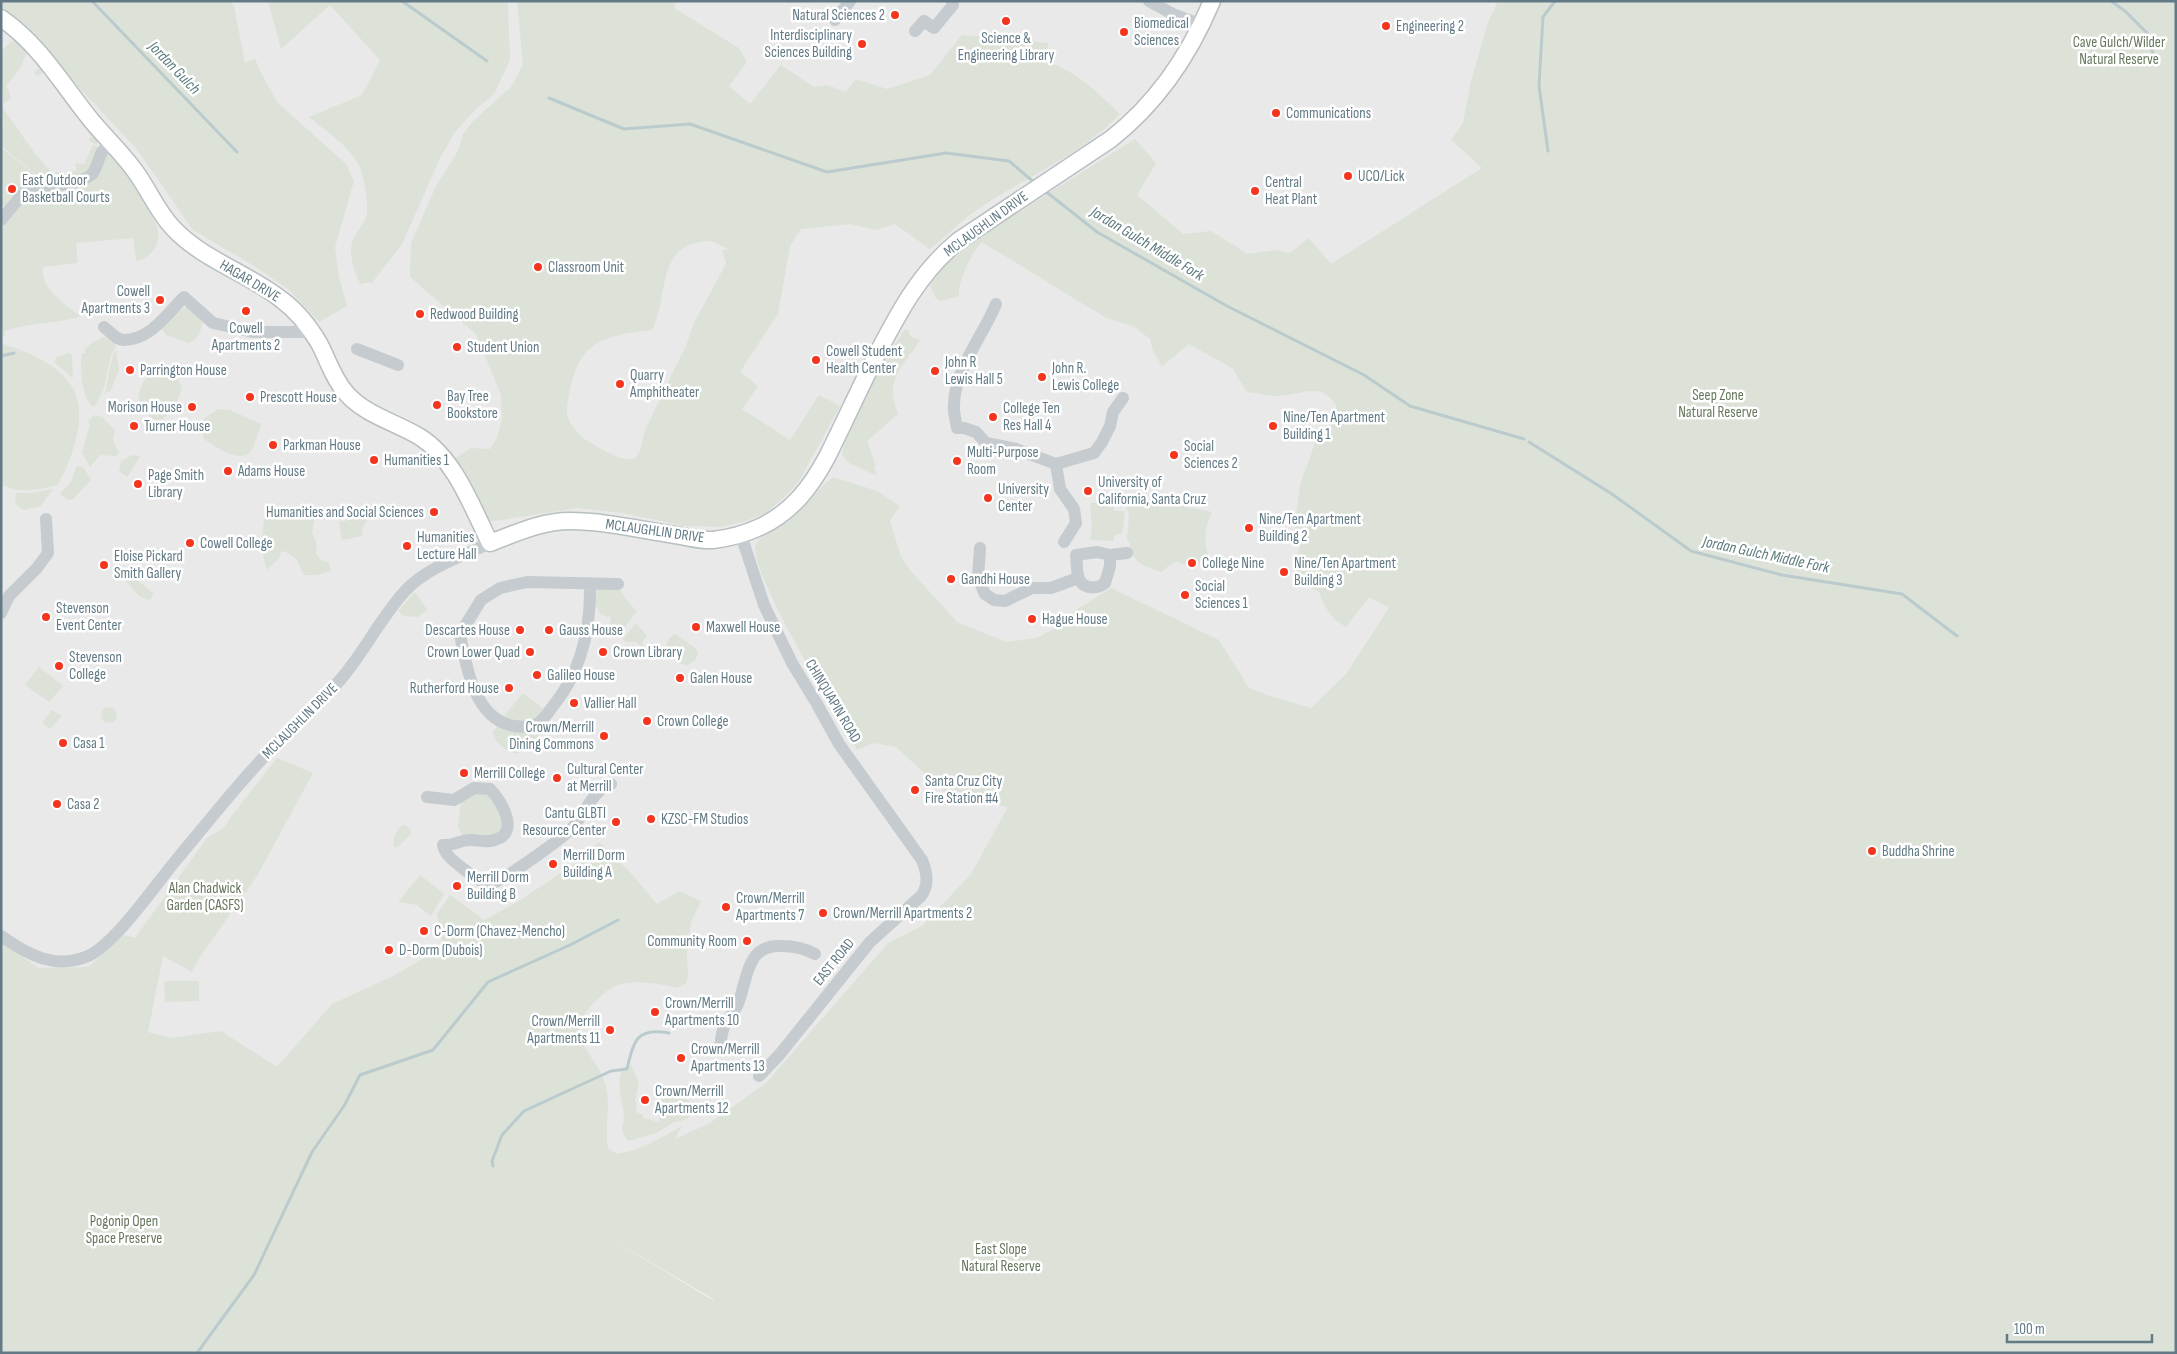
<svg xmlns="http://www.w3.org/2000/svg" width="2177" height="1354" viewBox="0 0 2177 1354" font-family="'Sofia Sans Condensed',sans-serif">
<rect width="100%" height="100%" fill="#faf9f7"/>
<polygon fill="#e8e9e8" points="1,1 2176,1 2080,1353 805,1353 536,1195 1,980"/>
<g fill="#dce2d8" fill-rule="evenodd">
<polygon points="1,1 229,1 234,6 245,63 255,59 262,75 278,103 346,164 354,181 335,247 339,277 347,306 319,322 288,289 251,264 193,230 136,148 81,90 29,29 1,6"/>
<path d="M268 1H508L510 60 494 94 475 110 455 132 441 156 402 244 371 284 369 282 361 284C354 274 348 253 353 240 356 232 363 225 366 217 370 208 363 173 359 165 350 147 325 130 309 117L362 95 380 60 330 5 281 49Z"/>
<path d="M517 1H675V9L739 48 747 62 729 86 750 104 781 65 814 87 827 85 846 92 856 79 887 89 930 75 962 35 1048 43 1047 62C1078 72 1097 92 1120 114 1079 157 1022 178 974 212 959 223 945 237 930 249L895 224 876 230 850 224 801 229 790 246 778 314 740 372 758 386 742 409 790 440 819 395 840 406 799 481 788 494 766 513 746 521 720 527 685 526 622 513 578 508 487 522 454 459 471 448 490 449 497 438 502 419 501 395 476 334 410 277 411 243 436 186 459 149 463 134 473 121 511 87 523 65ZM711 241 730 250H722L726 263C716 284 704 303 694 323 690 331 689 340 685 348 673 370 663 393 652 416 649 422 646 428 644 434 641 441 642 453 635 458 624 464 596 446 586 440 577 434 566 420 567 409 575 347 592 336 652 330 670 295 654 242 711 241Z"/>
<path d="M1498 1H2176V1353H1V941L38 968 88 967 124 935 135 938 207 838 225 827 230 818 277 758 313 773 257 876 201 955 192 972 163 956 148 1032 170 1038 221 1031 277 1067 332 1004 393 976 443 947 437 914 450 895 484 920 519 901 574 864 599 842 629 871 657 904 679 891 701 901 691 922 687 953 688 977 686 983 677 988C662 983 627 979 613 987 604 992 597 1000 590 1007 583 1015 578 1025 580 1035 585 1054 602 1067 606 1087 611 1107 604 1128 608 1148L617 1154C641 1150 661 1138 682 1126L675 1139 710 1123 766 1083 888 943 922 926 971 874 1008 807 948 795 896 747 874 743 857 750C840 720 746 568 756 544 760 534 778 528 787 522 805 509 816 490 833 477L877 491 900 506 890 521 901 557 910 570 957 622 1006 642 1036 638 1068 622 1074 611 1111 588 1219 640 1249 688 1269 696 1311 708 1346 674 1389 608 1369 597 1346 627 1335 620 1324 605 1319 592 1302 582 1296 571V560L1300 547 1295 526 1300 485 1316 440 1333 421 1337 408C1324 380 1302 395 1278 396 1268 396 1257 393 1247 392L1232 368 1189 344 1162 366 1153 351 1150 339 1133 326 1106 318 982 242C972 251 957 284 959 296L940 301 935 297 930 285 948 261 974 240 1135 139 1156 163 1137 195 1183 234 1211 231 1248 254 1275 250 1290 253 1309 238 1331 264 1482 168 1451 140 1463 123 1471 81 1488 22ZM581 1221 713 1299V1300Z"/>
<polygon points="12,41 24,46 25,52 27,52 20,68 8,84 6,84 11,98 3,104 1,51"/>
<polygon points="42,67 97,139 97,145 88,140 92,137 43,72 37,76 34,74 35,71"/>
<polygon points="1,106 36,155 54,175 55,181 37,183 33,180 37,175 1,146 1,126 4,123 1,116"/>
<polygon points="93,145 99,147 89,173 58,182 55,172 67,174 77,170 75,163 84,164"/>
<polygon points="1,148 35,174 7,208 1,204"/>
<path d="M107 153C124 160 147 209 157 227 162 243 152 258 136 261L133 238 76 243 78 263 43 267C39 287 67 307 81 316 56 325 28 321 4 332L5 336H1V229L29 193 86 183Z"/>
<path d="M188 307 203 320C201 330 199 339 189 343L166 335 161 328 178 310Z"/>
<path d="M905 329 908 330 911 337 920 340C902 368 884 379 898 414L867 441 876 466H874L877 476 849 463 842 454 844 443 880 367Z"/>
<path d="M103 337 114 341 116 347 111 355 104 388 96 405 93 407C81 396 80 369 82 354L85 353 86 351 84 350 93 342Z"/>
<path d="M1 343C49 360 92 379 76 439 72 455 66 471 57 485 41 490 16 494 1 484Z"/>
<path d="M116 350 119 370 110 392 107 391 104 396C108 384 110 358 116 350Z"/>
<polygon points="69,353 72,355 73,378 54,362 57,357"/>
<path d="M157 369 177 378 182 387C178 402 171 416 157 422L143 411 138 398C140 387 146 373 157 369Z"/>
<path d="M218 409 230 410 261 424C258 433 256 443 251 451 241 465 214 446 204 439L202 429 204 419Z"/>
<polygon points="94,415 102,417 115,430 113,439 119,454 115,456 100,455 90,467 82,452 90,424 88,422"/>
<polygon points="132,455 140,456 127,477 119,471 121,461"/>
<polygon points="77,466 83,467 91,480 73,499 68,500 60,494 70,483"/>
<polygon points="53,489 41,506 24,510 15,504 16,493 30,493"/>
<path d="M1123 495 1212 512C1203 532 1204 539 1209 559L1193 567C1175 562 1177 557 1162 572 1146 568 1129 561 1130 542L1127 540 1129 516Z"/>
<polygon points="1106,502 1114,504 1114,511 1125,511 1122,534 1117,534 1114,536 1114,541 1090,540 1092,527 1090,503"/>
<path d="M291 511 315 516 312 532 317 545 316 554 322 561 329 562 331 571 316 575H304L296 559 285 551 281 552 279 558 267 570C260 552 262 531 265 513L270 515 272 513Z"/>
<polygon points="370,516 363,526 362,536 342,540 339,522"/>
<polygon points="129,573 154,594 149,600 139,596 123,578"/>
<path d="M602 586H617C624 595 628 604 637 611L618 636 609 627 611 617 601 615 594 603 597 591Z"/>
<polygon points="415,592 425,607 428,609 418,617 404,616 398,611"/>
<polygon points="636,623 647,636 642,642 643,648 636,642 626,642 623,639"/>
<path d="M675 634 694 647 698 653 695 660 688 665C672 665 657 644 675 634Z"/>
<polygon points="39,667 63,686 49,702 25,685"/>
<path d="M523 693 544 709C533 723 524 723 508 721L505 715Z"/>
<circle cx="109" cy="715" r="8"/>
<polygon points="52,710 62,716 50,729 42,723"/>
<path d="M499 724 533 729 539 735C534 749 528 750 515 754 505 748 494 744 493 732Z"/>
<polygon points="490,793 506,824 494,838 463,838 458,826 461,802 470,794"/>
<polygon points="405,825 410,829 411,834 398,847 394,847 393,845 394,836 401,826"/>
<polygon points="420,875 444,894 431,916 417,905 398,902"/>
<polygon points="164,981 199,981 199,1001 165,1002"/>
<path d="M631 1065 639 1082 635 1101 637 1103 636 1112 643 1115V1118L659 1122 662 1098 667 1088C680 1088 690 1100 695 1112L685 1120 672 1123 657 1133 628 1141 622 1131C622 1127 624 1122 624 1119 624 1103 614 1082 624 1067Z"/>
</g>
<g fill="none" stroke-linecap="round" stroke-linejoin="round">
<g stroke="#bbcbcd" stroke-width="3">
<polyline points="92,1 237,152"/>
<polyline points="402,1 487,61"/>
<polyline points="2111,1 2125,11 2147,33 2155,61"/>
<polyline points="549,98 624,129 690,124 827,172 946,153 1009,161 1035,183"/>
<polyline points="1548,151 1539,86 1543,17 1555,1"/>
<polyline points="1044,190 1097,232 1227,306 1364,375 1410,406 1524,439"/>
<polyline points="1,356 14,353"/>
<polyline points="1529,442 1612,494 1691,551 1782,575 1902,594 1957,636"/>
<path d="M493 1166 492 1161 502 1135 524 1111 611 1071 627 1069C634 1040 637 1027 669 1033"/>
<polyline points="197,1353 254,1275 312,1152 344,1106 360,1075 433,1050 488,982 570,945 618,920"/>
</g>
<defs>
<path id="major" d="M1 18C40 45 62 84 91 120 105 137 122 153 135 171 149 190 157 211 173 228 203 260 248 273 282 300 297 311 310 328 319 343 328 360 333 378 346 393 365 415 395 422 420 437 455 459 472 507 490 543 516 533 542 521 570 521 605 521 641 530 675 535 688 537 700 541 713 540 730 538 745 534 760 527 792 512 811 487 827 457 843 425 858 392 874 360 897 316 918 274 958 241L1111 139C1158 102 1189 56 1212 1"/>
</defs>
<use href="#major" stroke="#b8bfc2" stroke-width="19"/>
<g stroke="#c5cbce" stroke-width="12">
<polyline points="1149,1 1173,14 1202,25"/>
<polyline points="835,20 850,1"/>
<polyline points="915,31 924,21 934,28 953,5 952,1"/>
<path d="M1 220 28 188C40 189 86 183 93 173 101 161 96 154 111 143"/>
<path d="M996 304C983 336 954 370 954 405 953 412 956 420 957 428H964L976 432 986 443 1016 449 1056 464"/>
<path d="M104 327C110 332 117 340 124 340 150 340 167 314 184 297L213 323 253 332H302"/>
<polyline points="357,349 398,365"/>
<path d="M741 535 764 605 792 663 817 704 839 744 922 860C927 872 929 886 921 896L870 942 780 1054 759 1076"/>
<polyline points="1064,542 1076,523 1074,509 1060,489 1056,464 1094,453 1102,442 1110,426 1113,412 1123,398"/>
<polyline points="980,548 978,578 985,594 994,600 1005,601 1032,588 1051,588 1078,578"/>
<path d="M1110 555V566L1105 583C1100 587 1095 588 1089 587 1074 584 1078 566 1076 555L1097 552 1110 555 1127 553"/>
<path d="M590 584C591 628 582 671 553 706 549 711 544 720 538 723 532 727 522 727 515 726 475 721 466 667 460 634L481 600 500 588 527 582 618 584"/>
<polyline points="1,613 9,596 37,568 48,553 46,519"/>
<path d="M427 797 454 800 474 788 490 789C503 802 522 837 490 841 483 842 477 840 470 840 460 840 453 846 443 845 445 856 456 863 465 870 472 876 482 884 492 883 503 881 566 836 574 826 584 813 596 787 611 784"/>
<path d="M1 936C28 955 55 970 88 956 116 943 156 884 177 859 212 817 246 774 284 736 299 720 315 707 330 691 360 661 377 622 405 591 426 568 462 556 490 543"/>
<path d="M720 1050C721 1042 721 1034 724 1027 727 1018 735 1012 738 1004 748 978 746 944 782 946 795 946 804 948 815 954"/>
</g>
<use href="#major" stroke="#fff" stroke-width="16"/>
</g>
<g fill="#f4341d" stroke="#fff" stroke-width="2">
<circle cx="895" cy="15" r="5"/>
<circle cx="1006" cy="21" r="5"/>
<circle cx="1386" cy="26" r="5"/>
<circle cx="1124" cy="32" r="5"/>
<circle cx="862" cy="44" r="5"/>
<circle cx="1276" cy="113" r="5"/>
<circle cx="1348" cy="176" r="5"/>
<circle cx="12" cy="189" r="5"/>
<circle cx="1255" cy="191" r="5"/>
<circle cx="538" cy="267" r="5"/>
<circle cx="160" cy="300" r="5"/>
<circle cx="246" cy="311" r="5"/>
<circle cx="420" cy="314" r="5"/>
<circle cx="457" cy="347" r="5"/>
<circle cx="816" cy="360" r="5"/>
<circle cx="130" cy="370" r="5"/>
<circle cx="935" cy="371" r="5"/>
<circle cx="1042" cy="377" r="5"/>
<circle cx="620" cy="384" r="5"/>
<circle cx="250" cy="397" r="5"/>
<circle cx="437" cy="405" r="5"/>
<circle cx="192" cy="407" r="5"/>
<circle cx="993" cy="417" r="5"/>
<circle cx="134" cy="426" r="5"/>
<circle cx="1273" cy="426" r="5"/>
<circle cx="273" cy="445" r="5"/>
<circle cx="1174" cy="455" r="5"/>
<circle cx="374" cy="460" r="5"/>
<circle cx="957" cy="461" r="5"/>
<circle cx="228" cy="471" r="5"/>
<circle cx="138" cy="484" r="5"/>
<circle cx="1088" cy="491" r="5"/>
<circle cx="988" cy="498" r="5"/>
<circle cx="434" cy="512" r="5"/>
<circle cx="1249" cy="528" r="5"/>
<circle cx="190" cy="543" r="5"/>
<circle cx="407" cy="546" r="5"/>
<circle cx="1192" cy="563" r="5"/>
<circle cx="104" cy="565" r="5"/>
<circle cx="1284" cy="572" r="5"/>
<circle cx="951" cy="579" r="5"/>
<circle cx="1185" cy="595" r="5"/>
<circle cx="46" cy="617" r="5"/>
<circle cx="1032" cy="619" r="5"/>
<circle cx="696" cy="627" r="5"/>
<circle cx="520" cy="630" r="5"/>
<circle cx="549" cy="630" r="5"/>
<circle cx="530" cy="652" r="5"/>
<circle cx="603" cy="652" r="5"/>
<circle cx="59" cy="666" r="5"/>
<circle cx="537" cy="675" r="5"/>
<circle cx="680" cy="678" r="5"/>
<circle cx="509" cy="688" r="5"/>
<circle cx="574" cy="703" r="5"/>
<circle cx="647" cy="721" r="5"/>
<circle cx="604" cy="736" r="5"/>
<circle cx="63" cy="743" r="5"/>
<circle cx="464" cy="773" r="5"/>
<circle cx="557" cy="778" r="5"/>
<circle cx="915" cy="790" r="5"/>
<circle cx="57" cy="804" r="5"/>
<circle cx="651" cy="819" r="5"/>
<circle cx="616" cy="822" r="5"/>
<circle cx="1872" cy="851" r="5"/>
<circle cx="553" cy="864" r="5"/>
<circle cx="457" cy="886" r="5"/>
<circle cx="726" cy="907" r="5"/>
<circle cx="823" cy="913" r="5"/>
<circle cx="424" cy="931" r="5"/>
<circle cx="747" cy="941" r="5"/>
<circle cx="389" cy="950" r="5"/>
<circle cx="655" cy="1012" r="5"/>
<circle cx="610" cy="1030" r="5"/>
<circle cx="681" cy="1058" r="5"/>
<circle cx="645" cy="1100" r="5"/>
</g>
<g text-anchor="middle" dominant-baseline="central" stroke-width="5" stroke-linejoin="round" paint-order="stroke">
<g font-size="15" fill="#627a85" stroke="#fff" text-anchor="start">
<text x="885" y="15" text-anchor="end">Natural Sciences 2</text>
<text x="1134" y="23">Biomedical<tspan x="1134" dy="17">Sciences</tspan></text>
<text x="1396" y="26">Engineering 2</text>
<text x="852" y="35" text-anchor="end">Interdisciplinary<tspan x="852" dy="17">Sciences Building</tspan></text>
<text x="1006" y="38" text-anchor="middle">Science &amp;<tspan x="1006" dy="17">Engineering Library</tspan></text>
<text x="1286" y="113">Communications</text>
<text x="1358" y="176">UCO/Lick</text>
<text x="22" y="180">East Outdoor<tspan x="22" dy="17">Basketball Courts</tspan></text>
<text x="1265" y="182">Central<tspan x="1265" dy="17">Heat Plant</tspan></text>
<text x="548" y="267">Classroom Unit</text>
<text x="150" y="291" text-anchor="end">Cowell<tspan x="150" dy="17">Apartments 3</tspan></text>
<text x="430" y="314">Redwood Building</text>
<text x="246" y="328" text-anchor="middle">Cowell<tspan x="246" dy="17">Apartments 2</tspan></text>
<text x="467" y="347">Student Union</text>
<text x="826" y="351">Cowell Student<tspan x="826" dy="17">Health Center</tspan></text>
<text x="945" y="362">John R<tspan x="945" dy="17">Lewis Hall 5</tspan></text>
<text x="1052" y="368">John R.<tspan x="1052" dy="17">Lewis College</tspan></text>
<text x="140" y="370">Parrington House</text>
<text x="630" y="375">Quarry<tspan x="630" dy="17">Amphitheater</tspan></text>
<text x="447" y="396">Bay Tree<tspan x="447" dy="17">Bookstore</tspan></text>
<text x="260" y="397">Prescott House</text>
<text x="182" y="407" text-anchor="end">Morison House</text>
<text x="1003" y="408">College Ten<tspan x="1003" dy="17">Res Hall 4</tspan></text>
<text x="1283" y="417">Nine/Ten Apartment<tspan x="1283" dy="17">Building 1</tspan></text>
<text x="144" y="426">Turner House</text>
<text x="283" y="445">Parkman House</text>
<text x="1184" y="446">Social<tspan x="1184" dy="17">Sciences 2</tspan></text>
<text x="967" y="452">Multi-Purpose<tspan x="967" dy="17">Room</tspan></text>
<text x="384" y="460">Humanities 1</text>
<text x="238" y="471">Adams House</text>
<text x="148" y="475">Page Smith<tspan x="148" dy="17">Library</tspan></text>
<text x="1098" y="482">University of<tspan x="1098" dy="17">California, Santa Cruz</tspan></text>
<text x="998" y="489">University<tspan x="998" dy="17">Center</tspan></text>
<text x="424" y="512" text-anchor="end">Humanities and Social Sciences</text>
<text x="1259" y="519">Nine/Ten Apartment<tspan x="1259" dy="17">Building 2</tspan></text>
<text x="417" y="537">Humanities<tspan x="417" dy="17">Lecture Hall</tspan></text>
<text x="200" y="543">Cowell College</text>
<text x="114" y="556">Eloise Pickard<tspan x="114" dy="17">Smith Gallery</tspan></text>
<text x="1202" y="563">College Nine</text>
<text x="1294" y="563">Nine/Ten Apartment<tspan x="1294" dy="17">Building 3</tspan></text>
<text x="961" y="579">Gandhi House</text>
<text x="1195" y="586">Social<tspan x="1195" dy="17">Sciences 1</tspan></text>
<text x="56" y="608">Stevenson<tspan x="56" dy="17">Event Center</tspan></text>
<text x="1042" y="619">Hague House</text>
<text x="706" y="627">Maxwell House</text>
<text x="510" y="630" text-anchor="end">Descartes House</text>
<text x="559" y="630">Gauss House</text>
<text x="520" y="652" text-anchor="end">Crown Lower Quad</text>
<text x="613" y="652">Crown Library</text>
<text x="69" y="657">Stevenson<tspan x="69" dy="17">College</tspan></text>
<text x="547" y="675">Galileo House</text>
<text x="690" y="678">Galen House</text>
<text x="499" y="688" text-anchor="end">Rutherford House</text>
<text x="584" y="703">Vallier Hall</text>
<text x="657" y="721">Crown College</text>
<text x="594" y="727" text-anchor="end">Crown/Merrill<tspan x="594" dy="17">Dining Commons</tspan></text>
<text x="73" y="743">Casa 1</text>
<text x="567" y="769">Cultural Center<tspan x="567" dy="17">at Merrill</tspan></text>
<text x="474" y="773">Merrill College</text>
<text x="925" y="781">Santa Cruz City<tspan x="925" dy="17">Fire Station #4</tspan></text>
<text x="67" y="804">Casa 2</text>
<text x="606" y="813" text-anchor="end">Cantu GLBTI<tspan x="606" dy="17">Resource Center</tspan></text>
<text x="661" y="819">KZSC-FM Studios</text>
<text x="1882" y="851">Buddha Shrine</text>
<text x="563" y="855">Merrill Dorm<tspan x="563" dy="17">Building A</tspan></text>
<text x="467" y="877">Merrill Dorm<tspan x="467" dy="17">Building B</tspan></text>
<text x="736" y="898">Crown/Merrill<tspan x="736" dy="17">Apartments 7</tspan></text>
<text x="833" y="913">Crown/Merrill Apartments 2</text>
<text x="434" y="931">C-Dorm (Chavez-Mencho)</text>
<text x="737" y="941" text-anchor="end">Community Room</text>
<text x="399" y="950">D-Dorm (Dubois)</text>
<text x="665" y="1003">Crown/Merrill<tspan x="665" dy="17">Apartments 10</tspan></text>
<text x="600" y="1021" text-anchor="end">Crown/Merrill<tspan x="600" dy="17">Apartments 11</tspan></text>
<text x="691" y="1049">Crown/Merrill<tspan x="691" dy="17">Apartments 13</tspan></text>
<text x="655" y="1091">Crown/Merrill<tspan x="655" dy="17">Apartments 12</tspan></text>
</g>
<g font-size="15" fill="#66775d" stroke="#fff">
<text x="2119" y="42">Cave Gulch/Wilder<tspan x="2119" dy="17">Natural Reserve</tspan></text>
<text x="1718" y="395">Seep Zone<tspan x="1718" dy="17">Natural Reserve</tspan></text>
<text x="205" y="888">Alan Chadwick<tspan x="205" dy="17">Garden (CASFS)</tspan></text>
<text x="124" y="1221">Pogonip Open<tspan x="124" dy="17">Space Preserve</tspan></text>
<text x="1001" y="1249">East Slope<tspan x="1001" dy="17">Natural Reserve</tspan></text>
</g>
<g font-size="15" fill="#627a85" stroke="#fff">
<text transform="translate(986 224) rotate(-36)">MCLAUGHLIN DRIVE</text>
<text transform="translate(250 281) rotate(31)">HAGAR DRIVE</text>
<text transform="translate(655 531) rotate(8)">MCLAUGHLIN DRIVE</text>
<text transform="translate(833 701) rotate(59)">CHINQUAPIN ROAD</text>
<text transform="translate(300 721) rotate(-45)">MCLAUGHLIN DRIVE</text>
<text transform="translate(834 962) rotate(-51)">EAST ROAD</text>
</g>
<g font-size="16" font-style="italic" fill="#5d7a7e" stroke="#fff">
<text transform="translate(174 68) rotate(46)">Jordan Gulch</text>
<text transform="translate(1147 244) rotate(31)">Jordan Gulch Middle Fork</text>
<text transform="translate(1766 555) rotate(12)">Jordan Gulch Middle Fork</text>
</g>
</g>
<rect width="2177" height="1354" fill="none" stroke="#627a85" stroke-width="5"/>
<path d="M2007 1334v8h145v-8" fill="none" stroke="#627a85" stroke-width="2.5"/>
<text x="2014" y="1334" font-size="15" fill="#627a85" stroke="#ffffff" stroke-width="4" paint-order="stroke">100 m</text>
</svg>
